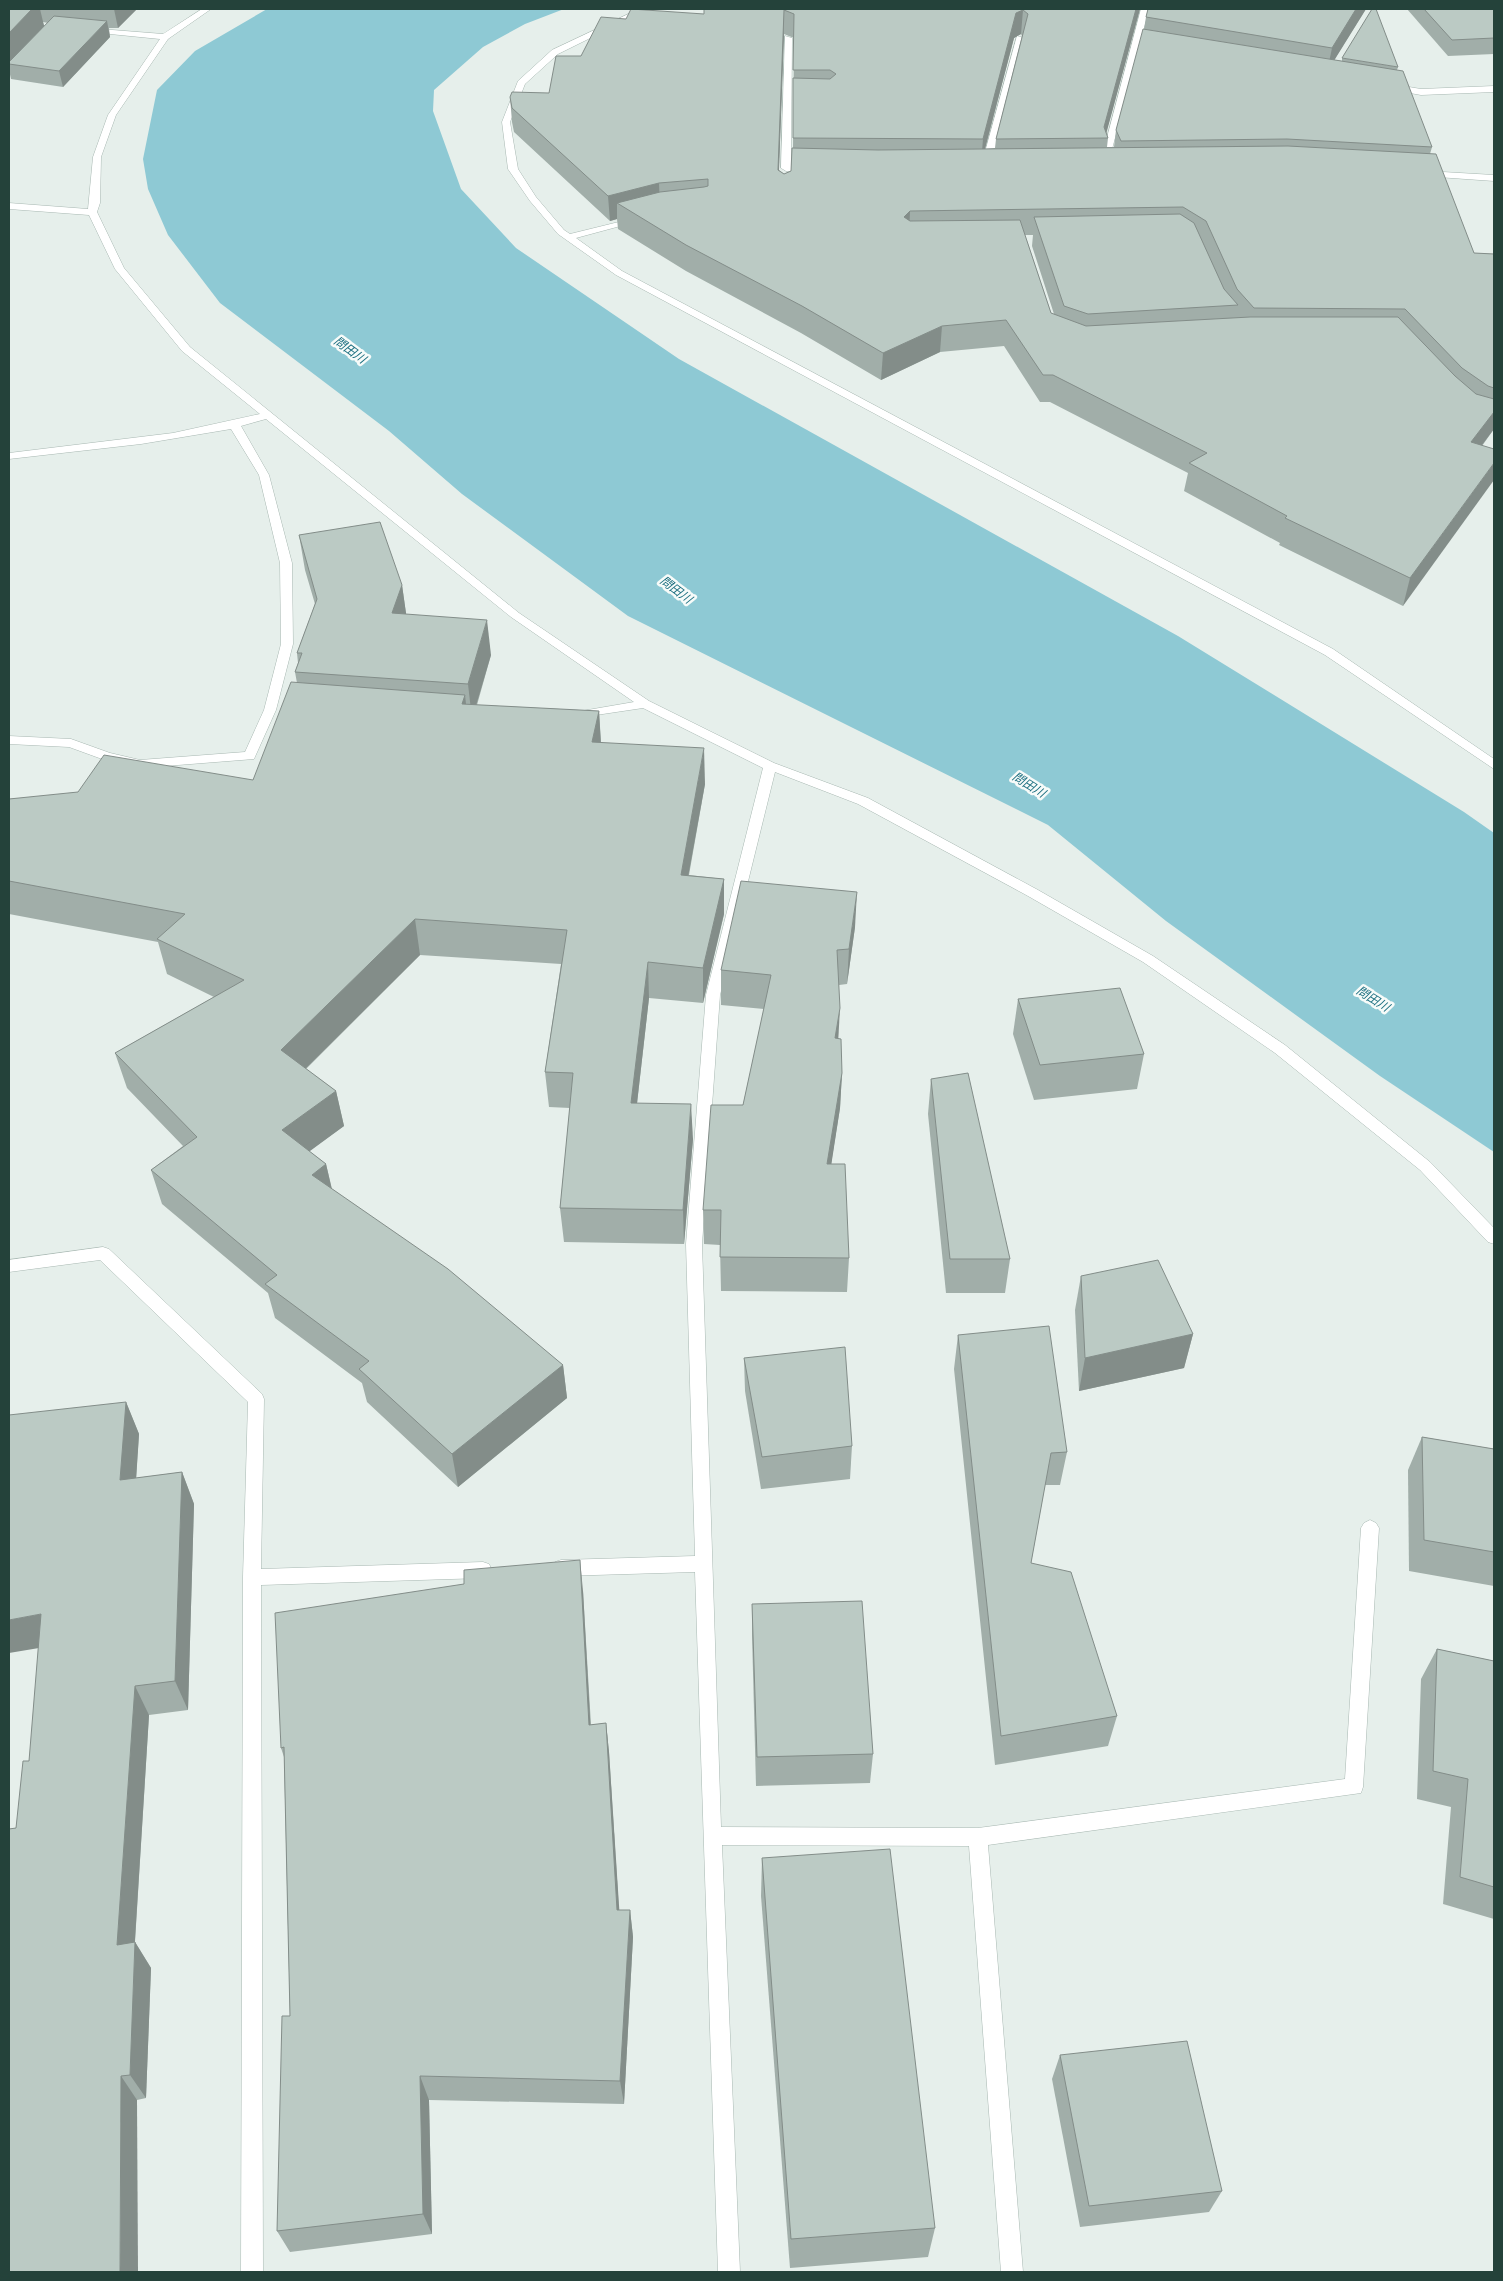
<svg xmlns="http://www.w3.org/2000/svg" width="1503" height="2281" viewBox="0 0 1503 2281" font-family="'Public Sans','Noto Sans JP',sans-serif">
<rect width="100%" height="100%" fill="#e6efeb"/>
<polygon fill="#8ec9d4" points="267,9 564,9 525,24 483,47 434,90 433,111 461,189 516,248 679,359 1178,636 1464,812 1494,833 1494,1152 1380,1076 1166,921 1048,825 628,616 462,494 389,431 220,303 168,235 148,189 143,159 157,90 195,51"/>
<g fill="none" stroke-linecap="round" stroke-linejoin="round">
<defs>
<g id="minor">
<polygon points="202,9 211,9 168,39 116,115 101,157 100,203 97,212 124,268 190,347 519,613 649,701 774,763 868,798 1038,890 1153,956 1285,1045 1430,1162 1494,1228 1494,1244 1488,1242 1420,1170 1275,1053 1143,962 1028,896 858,804 775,772 720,995 702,1244 721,1827 978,1828 1345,1779 1361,1528 1364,1523 1370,1520 1376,1523 1379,1528 1363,1787 1361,1793 988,1845 1023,2272 1001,2272 969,1846 722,1845 740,2272 718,2272 695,1572 561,1576 555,1574 552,1568 555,1562 561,1560 695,1556 686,1244 706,995 763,768 643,708 576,718 574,715 576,712 634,702 511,617 266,419 241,426 269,475 292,563 293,644 276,710 254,759 140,768 102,759 69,747 9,744 9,736 71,739 110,753 140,760 245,752 264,710 281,644 280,563 259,475 231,429 141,444 9,459 9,453 173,433 260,414 182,351 115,269 89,215 9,209 9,203 88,209 93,157 108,115 160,39 90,32 87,32 87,28 163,34"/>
<polygon points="639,9 649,9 558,54 525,84 510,122 518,169 536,197 564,230 570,234 639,217 639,221 576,238 622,271 1333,649 1494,759 1494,769 1325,655 616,275 558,234 530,201 508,169 502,122 518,81 552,50"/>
<polygon points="1141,9 1149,9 1111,153 1118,165 1113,168 1110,167 1103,153"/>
<polygon points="785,36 792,38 791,165 814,166 814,170 811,171 786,171 781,168"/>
<polygon points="1017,36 1024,38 991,167 986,170 981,167"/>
<polygon points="1391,84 1421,89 1494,86 1494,92 1421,95 1388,89 1387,87"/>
<polygon points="1426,171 1494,175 1494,181 1423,176 1421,174"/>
<polygon points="103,1247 109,1249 262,1394 264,1399 261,1569 483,1562 489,1564 492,1570 489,1576 483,1578 261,1585 263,2272 241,2272 243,1577 248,1402 100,1260 9,1272 9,1260"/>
</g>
</defs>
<use href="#minor" stroke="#a8b8b2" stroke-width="1"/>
<use href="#minor" fill="#fff" fill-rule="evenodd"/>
</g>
<g fill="#a1aea9" fill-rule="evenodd">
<path d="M9 9H137L118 28H109L110 37 63 87 11 79 9 70ZM43 22 48 23 44 26Z"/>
<path d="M704 9H1140L1106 133 1108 138 1107 147H1114L1116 130 1144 29 1146 17 1148 9H1366L1334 60 1342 61V58L1398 67 1397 70 1432 147 1430 154 1474 253 1494 254V429L1482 446 1403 606 1279 545 1280 543 1184 491 1188 473 1050 402H1040L1004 346 940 352 881 380 801 333 686 271 618 229 617 219 610 221 514 132 512 122 510 97 549 93 581 56 626 19 704 14ZM784 34 794 38 793 148 791 171 784 174 779 170ZM1021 34 1022 36 996 139 995 148 985 149 1014 38ZM1025 235H1033L1032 246 1054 314 1051 313Z"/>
<polygon points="1407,9 1494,9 1494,54 1448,56"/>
<polygon points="299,535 402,585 406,614 491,655 477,705 599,711 601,742 705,784 689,875 724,879 724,914 703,1003 649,998 637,1104 693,1139 684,1244 564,1242 560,1208 570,1108 549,1107 545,1072 561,964 420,955 306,1069 336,1091 344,1126 309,1151 326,1164 332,1189 563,1365 567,1398 458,1487 367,1402 362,1383 275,1318 268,1293 162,1204 151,1170 183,1146 127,1088 115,1053 214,997 167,974 158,942 9,914 9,799 253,780 297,683 295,672 298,663 297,653 315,604 305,570"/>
<polygon points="855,927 847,984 839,985 838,1039 842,1073 840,1108 831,1164 849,1258 847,1292 721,1291 720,1245 704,1244 703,1210 743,1105 764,1009 721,1005 721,970"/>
<polygon points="1018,999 1144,1054 1137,1089 1034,1100 1013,1034"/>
<polygon points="931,1079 1010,1259 1005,1293 946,1293 928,1114"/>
<polygon points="1081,1276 1193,1334 1184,1368 1079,1391 1075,1310"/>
<polygon points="958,1335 1067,1452 1060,1485 1045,1485 1031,1563 1117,1716 1108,1746 995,1765 954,1369"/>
<polygon points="744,1358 852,1446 850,1479 761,1489 745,1391"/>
<polygon points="126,1402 139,1434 136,1478 182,1472 194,1504 188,1710 149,1715 135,1942 151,1968 146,2098 137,2100 9,2272 9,1829 16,1828 29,1761"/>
<polygon points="1422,1437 1494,1449 1494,1586 1409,1571 1408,1470"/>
<polygon points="583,1591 591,1725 606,1723 609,1752 619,1910 630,1910 633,1937 624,2104 429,2100 432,2234 290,2252 277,2231 290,2016 284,1757 281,1748"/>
<polygon points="752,1604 873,1754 870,1783 756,1786 752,1635"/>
<polygon points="1437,1649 1494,1661 1494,1919 1443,1904 1451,1807 1417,1799 1421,1679"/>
<polygon points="762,1858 935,2228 928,2257 790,2268 761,1896"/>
<polygon points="1060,2055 1222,2191 1209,2212 1080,2227 1052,2079"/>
</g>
<g fill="#838d89">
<polygon points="32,9 40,9 45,30 9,64 9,33"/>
<polygon points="114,9 137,9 118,28"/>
<polygon points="1136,9 1140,9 1105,138 1104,127"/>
<polygon points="1356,9 1366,9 1327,72 1332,48"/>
<polygon points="784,10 784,34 778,195 778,170"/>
<polygon points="1023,10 1021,34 1014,38 981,164 983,139 1016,13"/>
<polygon points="107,21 110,37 63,87 59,71"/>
<polygon points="659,183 660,208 617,203 617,219 610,221 608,196"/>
<polygon points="910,211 909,237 904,217"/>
<polygon points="942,326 940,352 881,380 883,353"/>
<polygon points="1494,412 1494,429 1463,470 1471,442"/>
<polygon points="1494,463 1494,480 1403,606 1410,578"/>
<polygon points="402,585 407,620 392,613"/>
<polygon points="487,620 491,655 472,719 468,684"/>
<polygon points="465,695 469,731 462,704"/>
<polygon points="599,711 601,746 592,742"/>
<polygon points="704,748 705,784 682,910 681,875"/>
<polygon points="724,879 724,914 703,1003 703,968"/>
<polygon points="857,892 855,927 847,984 849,949"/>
<polygon points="415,919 420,955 289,1085 281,1050"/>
<polygon points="648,962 649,998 633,1138 631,1103"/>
<polygon points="840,1008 838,1044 835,1038"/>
<polygon points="842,1073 840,1108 826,1199 827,1164"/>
<polygon points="336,1091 344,1126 291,1165 282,1130"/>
<polygon points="691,1104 693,1139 684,1244 683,1210"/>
<polygon points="326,1164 334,1199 312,1175"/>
<polygon points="1193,1334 1184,1368 1079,1391 1085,1358"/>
<polygon points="563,1365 567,1398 458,1487 452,1454"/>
<polygon points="126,1402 139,1434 134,1512 120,1480"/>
<polygon points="182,1472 194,1504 188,1710 175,1681"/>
<polygon points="580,1560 583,1591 592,1754 589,1725"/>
<polygon points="41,1614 57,1645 9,1653 9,1620"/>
<polygon points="135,1686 149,1715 133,1971 117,1945"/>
<polygon points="606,1723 609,1752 621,1936 617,1910"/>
<polygon points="630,1910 633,1937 624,2104 620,2081"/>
<polygon points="135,1942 151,1968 146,2098 130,2075"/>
<polygon points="121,2076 137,2100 138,2272 120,2272"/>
<polygon points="420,2076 429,2100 432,2234 423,2214"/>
</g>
<g fill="#bbcac4" stroke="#838d89">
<polygon points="9,9 32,9 9,33"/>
<polygon points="631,9 704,14 704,9 1136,9 1104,127 1108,138 996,139 1028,14 1023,10 1016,13 983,139 793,138 793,78 830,79 836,74 830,70 793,70 794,14 784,10 778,170 784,174 791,171 792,148 878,150 1288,146 1436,154 1474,253 1494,254 1494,388 1488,386 1462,368 1405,309 1254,308 1237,289 1206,221 1183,207 910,211 904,217 910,221 1020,220 1051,313 1086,326 1250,317 1398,317 1455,376 1476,394 1494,399 1494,412 1471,442 1494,449 1494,463 1410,578 1285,518 1287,516 1189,463 1207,453 1053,375 1043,375 1006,320 942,326 883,353 802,306 686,245 617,203 660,192 704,187 708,186 708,179 659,183 608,196 512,108 510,97 512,92 549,93 556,56 581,56 601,17 626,19"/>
<polygon points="1148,9 1356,9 1332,48 1146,17"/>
<polygon points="1372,9 1376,9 1398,67 1342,58"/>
<polygon points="1424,9 1494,9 1494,38 1452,40"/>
<polygon points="54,16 107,21 59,71 9,64 9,62"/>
<polygon points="1143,29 1403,71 1432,147 1287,139 1121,141 1116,130"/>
<polygon points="1180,214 1194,223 1224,289 1238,305 1088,314 1064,306 1034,217"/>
<polygon points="380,522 402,585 392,613 487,620 468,684 295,672 302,653 297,653 317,599 299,535"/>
<polygon points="291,682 465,695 462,704 599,711 592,742 704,748 681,875 724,879 703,968 648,962 631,1103 691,1104 683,1210 560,1208 573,1073 545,1072 567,930 415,919 281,1050 336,1091 282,1130 326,1164 312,1175 448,1269 563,1365 452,1454 359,1369 369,1361 265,1284 277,1275 151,1170 197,1137 115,1053 244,980 157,939 185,914 9,881 9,799 78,792 104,755 253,780"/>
<polygon points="741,881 857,892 849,949 837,950 840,1008 835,1038 841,1039 842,1073 827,1164 845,1164 849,1258 720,1257 721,1210 703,1210 711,1105 743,1105 771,975 721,970"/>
<polygon points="1120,988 1144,1054 1040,1065 1018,999"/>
<polygon points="968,1073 1010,1259 950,1259 931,1079"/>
<polygon points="1158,1260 1193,1334 1085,1358 1081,1276"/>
<polygon points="1049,1326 1067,1452 1051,1453 1031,1563 1071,1572 1117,1716 1001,1736 958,1335"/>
<polygon points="845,1347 852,1446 762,1457 744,1358"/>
<polygon points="126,1402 120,1480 182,1472 175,1681 135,1686 117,1945 135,1942 130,2075 121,2076 120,2272 9,2272 9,1829 16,1828 23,1761 29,1761 41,1614 9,1620 9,1415"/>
<polygon points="1422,1437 1494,1449 1494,1552 1424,1540"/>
<polygon points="580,1560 589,1725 606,1723 617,1910 630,1910 620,2081 420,2076 423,2214 277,2231 282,2016 290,2016 284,1747 281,1748 275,1613 464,1584 464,1570"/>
<polygon points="862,1601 873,1754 757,1757 752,1604"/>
<polygon points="1437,1649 1494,1661 1494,1887 1460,1877 1468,1779 1433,1771"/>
<polygon points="890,1849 935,2228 791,2239 762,1858"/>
<polygon points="1187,2041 1222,2191 1089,2206 1060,2055"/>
</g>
<g text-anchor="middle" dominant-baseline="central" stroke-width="5" stroke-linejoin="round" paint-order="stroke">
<g font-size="12" font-style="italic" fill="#1c6f80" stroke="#f7fbf9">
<text transform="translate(350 350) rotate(36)">問田川</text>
<text transform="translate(676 590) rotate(37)">問田川</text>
<text transform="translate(1029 785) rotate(32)">問田川</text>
<text transform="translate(1373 999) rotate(32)">問田川</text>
</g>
</g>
<rect width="1503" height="2281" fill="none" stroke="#24423a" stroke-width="20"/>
</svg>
